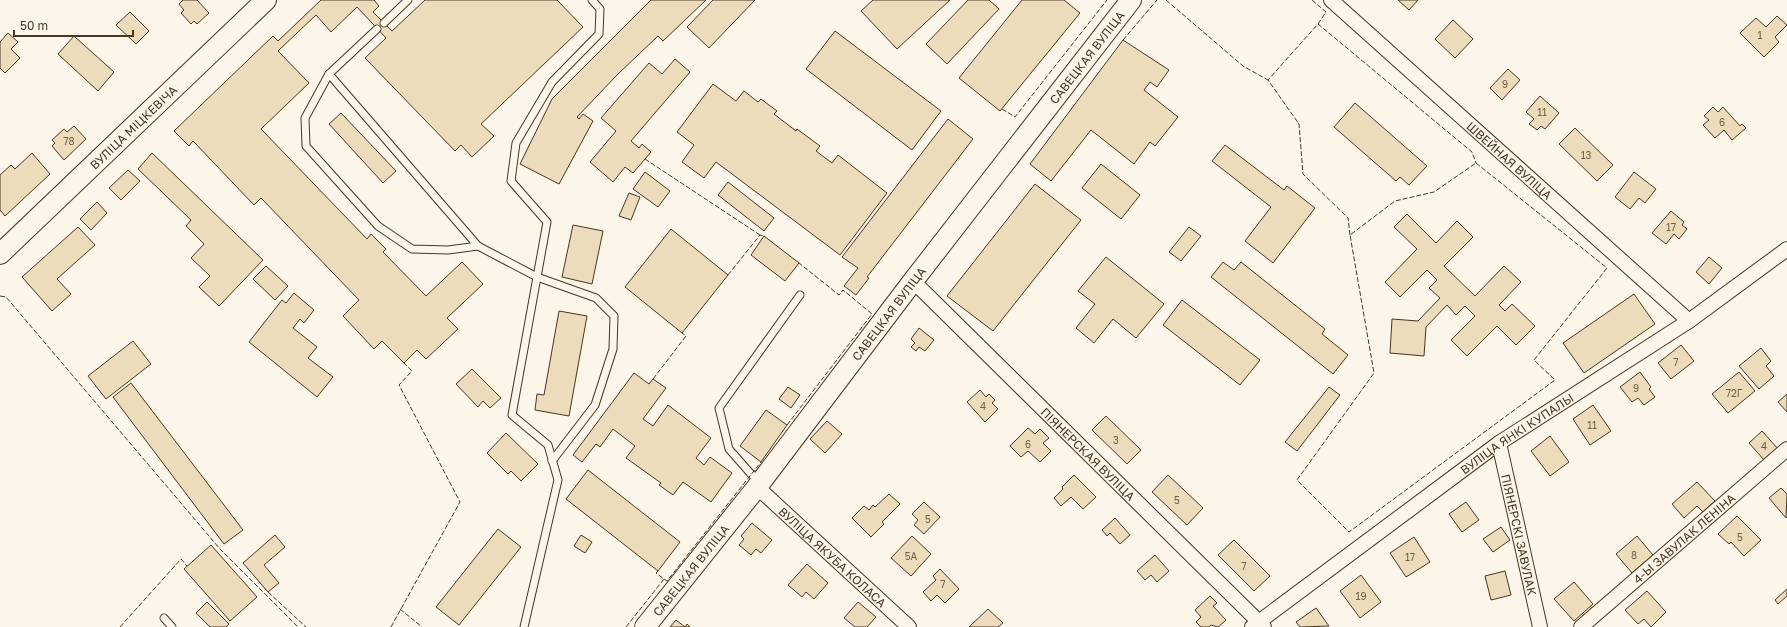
<svg xmlns="http://www.w3.org/2000/svg" width="1787" height="627" viewBox="0 0 1787 627" font-family="'Golos Text',sans-serif">
<rect width="100%" height="100%" fill="#fbf6e9"/>
<g fill="#ecdcbc" stroke="#4a3520">
<polygon points="183,0 197,0 209,13 197,24 194,21 191,24 181,13 184,10 179,4"/>
<polygon points="321,0 374,0 379,6 373,12 392,31 425,0 557,0 583,27 481,124 494,136 472,157 461,145 455,151 365,58 386,38 357,7 331,32 316,15 278,51 309,83 261,129 367,239 371,234 386,249 383,252 426,296 462,262 483,284 447,318 458,329 426,359 417,350 404,363 382,341 374,349 343,316 359,300 261,198 254,205 193,141 189,146 174,131 273,36 278,41"/>
<polygon points="651,0 706,0 663,41 658,36 617,75 577,117 579,119 583,114 593,121 559,184 520,164 552,99"/>
<polygon points="713,0 755,0 709,48 687,27"/>
<polygon points="873,0 950,0 897,49 861,11"/>
<polygon points="968,0 989,0 999,9 947,64 926,44"/>
<polygon points="1022,0 1064,0 1080,13 1000,111 959,78"/>
<polygon points="1398,0 1418,0 1409,10"/>
<polygon points="130,12 149,31 136,44 116,25"/>
<polygon points="1777,16 1787,25 1775,37 1779,42 1764,57 1740,33 1756,18 1766,27"/>
<polygon points="1453,20 1473,39 1455,58 1435,39"/>
<polygon points="835,31 941,111 912,150 806,69"/>
<polygon points="8,33 18,42 11,49 20,58 5,73 0,68 0,42"/>
<polygon points="74,36 114,72 98,91 58,54"/>
<polygon points="1123,40 1169,70 1157,87 1150,82 1144,90 1178,117 1155,146 1150,142 1134,164 1091,130 1051,181 1030,164"/>
<polygon points="675,59 690,72 631,141 639,148 642,144 651,152 633,173 625,167 613,182 590,162 616,131 601,118 649,63 662,74"/>
<polygon points="1508,69 1520,80 1502,100 1490,88"/>
<polygon points="713,84 736,101 744,91 758,102 761,99 777,111 774,114 796,131 797,129 820,146 816,151 832,163 838,155 887,193 840,255 716,162 704,178 682,162 694,145 677,132"/>
<polygon points="1540,96 1559,113 1545,129 1541,126 1537,130 1529,124 1534,119 1526,112"/>
<polygon points="1355,103 1427,166 1409,185 1400,177 1396,181 1334,127"/>
<polygon points="1713,107 1718,112 1723,107 1740,126 1742,124 1746,128 1732,140 1724,130 1715,138 1703,125 1709,120 1704,116"/>
<polygon points="341,113 396,171 383,183 329,124"/>
<polygon points="948,119 973,139 867,277 869,278 856,295 844,286 858,268 842,257"/>
<polygon points="74,126 86,139 64,160 52,146 55,143 52,140 64,129 67,132"/>
<polygon points="1575,128 1613,165 1597,181 1559,144"/>
<polygon points="1225,145 1284,190 1287,186 1315,208 1273,263 1245,241 1271,207 1212,161"/>
<polygon points="32,153 50,174 5,216 0,210 0,175 11,165 15,169"/>
<polygon points="152,153 263,260 219,306 199,287 210,276 191,258 204,244 186,226 191,220 138,169"/>
<polygon points="1101,164 1140,195 1121,219 1082,188"/>
<polygon points="128,170 140,181 121,200 109,188"/>
<polygon points="645,172 670,191 658,207 633,189"/>
<polygon points="1634,172 1656,189 1645,203 1639,198 1630,209 1615,197"/>
<polygon points="728,182 774,218 764,231 718,195"/>
<polygon points="1035,184 1081,220 993,331 947,296"/>
<polygon points="629,193 640,197 631,220 619,216"/>
<polygon points="97,202 107,213 91,230 80,219"/>
<polygon points="1671,211 1684,222 1682,225 1687,229 1679,239 1674,234 1666,244 1652,233"/>
<polygon points="1407,214 1436,243 1457,221 1473,237 1444,266 1475,296 1504,266 1521,282 1499,305 1505,311 1512,304 1535,326 1516,345 1497,326 1467,356 1451,340 1475,316 1465,306 1456,315 1447,305 1426,327 1424,356 1390,353 1392,319 1418,321 1440,298 1429,288 1437,280 1427,270 1400,297 1385,282 1417,249 1394,227"/>
<polygon points="573,225 603,231 592,284 562,277"/>
<polygon points="78,227 95,245 57,279 71,294 52,311 22,277"/>
<polygon points="1189,227 1201,236 1181,261 1169,252"/>
<polygon points="671,229 728,275 682,333 625,287"/>
<polygon points="764,236 799,263 785,281 751,255"/>
<polygon points="1106,257 1164,304 1136,338 1113,319 1094,343 1076,328 1095,304 1078,291"/>
<polygon points="1709,257 1722,268 1709,284 1696,272"/>
<polygon points="1223,262 1234,270 1241,262 1325,329 1322,334 1348,355 1333,374 1211,277"/>
<polygon points="266,266 288,286 275,300 253,279"/>
<polygon points="294,293 314,310 304,323 300,319 293,328 317,347 308,358 333,377 317,397 249,342 282,300 286,303"/>
<polygon points="1634,294 1655,324 1584,373 1563,343"/>
<polygon points="1182,300 1260,360 1240,385 1163,325"/>
<polygon points="559,311 587,316 569,416 535,410 537,394 544,395"/>
<polygon points="919,328 934,340 925,351 919,347 916,351 911,347 915,343 911,339"/>
<polygon points="133,341 151,364 106,399 88,376"/>
<polygon points="1681,345 1694,361 1671,379 1658,363"/>
<polygon points="1761,348 1771,361 1766,366 1774,376 1759,389 1739,366"/>
<polygon points="472,369 501,398 490,408 483,401 478,407 456,384"/>
<polygon points="1640,372 1651,387 1649,389 1655,397 1644,405 1638,398 1632,402 1620,387"/>
<polygon points="1739,372 1755,391 1728,413 1712,394"/>
<polygon points="634,373 649,384 653,379 666,388 643,419 653,426 668,405 711,438 696,458 704,465 710,457 732,473 711,502 683,482 673,495 659,485 661,483 626,458 635,446 613,429 600,447 596,444 582,462 573,455"/>
<polygon points="131,383 243,530 224,544 113,397"/>
<polygon points="788,387 800,395 791,408 779,399"/>
<polygon points="1329,387 1340,395 1297,451 1285,442"/>
<polygon points="980,390 986,397 989,394 995,400 992,403 998,409 985,422 967,402"/>
<polygon points="1787,394 1787,412 1778,402"/>
<polygon points="1593,405 1611,431 1590,445 1573,419"/>
<polygon points="766,410 787,425 761,462 740,446"/>
<polygon points="1106,416 1141,450 1127,464 1092,430"/>
<polygon points="827,421 842,434 825,453 810,439"/>
<polygon points="1028,428 1035,434 1040,429 1049,438 1043,443 1051,451 1040,462 1028,451 1021,457 1010,446"/>
<polygon points="1762,431 1778,449 1765,461 1749,443"/>
<polygon points="506,433 538,464 521,481 511,471 508,474 487,453"/>
<polygon points="1550,436 1569,462 1550,476 1531,451"/>
<polygon points="588,470 680,542 658,571 566,499"/>
<polygon points="1074,475 1096,497 1083,509 1071,497 1061,506 1054,498 1063,489 1062,487"/>
<polygon points="1168,475 1203,508 1187,525 1152,492"/>
<polygon points="1697,482 1715,501 1703,512 1697,506 1684,518 1672,504"/>
<polygon points="1781,488 1787,494 1786,518 1769,498"/>
<polygon points="889,494 900,504 882,522 884,524 871,537 852,518 864,506 869,510 873,505 875,507"/>
<polygon points="924,502 940,517 924,534 914,525 918,520 912,514"/>
<polygon points="1466,502 1479,520 1462,532 1449,514"/>
<polygon points="1737,516 1761,540 1744,556 1731,542 1729,544 1718,534"/>
<polygon points="1115,518 1130,535 1120,544 1110,533 1107,536 1102,530"/>
<polygon points="752,523 772,540 761,553 756,549 751,555 739,545 744,539 741,536"/>
<polygon points="1501,527 1510,540 1493,552 1483,539"/>
<polygon points="498,529 521,547 459,625 436,607"/>
<polygon points="275,535 285,547 264,565 279,583 268,592 243,563"/>
<polygon points="581,535 592,542 585,553 574,546"/>
<polygon points="912,536 931,554 911,576 891,558"/>
<polygon points="1637,536 1653,555 1632,573 1616,554"/>
<polygon points="1414,537 1430,562 1406,577 1390,553"/>
<polygon points="1234,540 1270,576 1254,591 1218,555"/>
<polygon points="211,545 257,597 230,621 184,569"/>
<polygon points="1155,555 1169,571 1157,582 1151,575 1145,580 1137,571"/>
<polygon points="807,564 828,583 814,599 806,592 802,597 788,585"/>
<polygon points="940,569 959,589 945,603 937,595 931,601 923,592 936,580 933,576"/>
<polygon points="1505,571 1511,595 1491,600 1485,576"/>
<polygon points="1361,575 1381,602 1360,618 1340,591"/>
<polygon points="1574,582 1593,604 1574,621 1554,599"/>
<polygon points="1787,589 1787,596 1778,604 1775,600"/>
<polygon points="1647,591 1666,612 1651,627 1644,619 1638,624 1625,610"/>
<polygon points="1210,596 1217,603 1213,606 1226,620 1218,627 1211,625 1209,627 1201,627 1196,622 1201,617 1195,610"/>
<polygon points="207,602 229,624 226,627 210,627 196,613"/>
<polygon points="858,602 876,617 867,627 855,627 844,618"/>
<polygon points="1316,608 1329,626 1300,627 1296,622"/>
<polygon points="988,609 1003,623 998,627 969,627"/>
<polygon points="676,620 685,627 687,624 690,627 670,627"/>
</g>
<g fill="none" stroke-linecap="round" stroke-linejoin="round">
<defs>
<g id="lane">
<polyline points="384,23 408,0"/>
<polyline points="377,29 329,74 305,118 306,146 378,226 412,249 448,250 478,246 537,277 596,298 614,316 613,349 595,405 552,461"/>
<polyline points="329,74 478,246"/>
<polyline points="761,482 751,474 729,449 719,408 800,295"/>
<polyline points="164,618 172,627"/>
<polyline points="524,627 558,480 548,445 512,415 547,222 511,181 516,143 552,82 599,34 600,9 592,0"/>
</g>
<g id="street">
<path id="s1" d="M1331 0 1689 321"/>
<path id="s2" d="M913 281 1264 627"/>
<path id="s3" d="M1499 443 1540 627"/>
<path id="s4" d="M757 487 909 627"/>
<path id="s5" d="M1252 627 1499 443 1689 321 1787 249"/>
<path id="s6" d="M1581 627 1787 449"/>
</g>
<g id="secondary">
<path id="s7" d="M0 254 266 0"/>
<path id="s8" d="M645 627 757 487 913 281 1131 0"/>
</g>
</defs>
<use href="#lane" stroke="#4a3520" stroke-width="9"/>
<use href="#street" stroke="#4a3520" stroke-width="16"/>
<use href="#secondary" stroke="#4a3520" stroke-width="22"/>
<use href="#lane" stroke="#fbf6e9" stroke-width="7"/>
<use href="#street" stroke="#fbf6e9" stroke-width="14"/>
<use href="#secondary" stroke="#fbf6e9" stroke-width="20"/>
<g stroke="#4a3520" stroke-width="1" stroke-dasharray="5 2" stroke-linecap="butt">
<polyline points="1166,0 1243,66 1268,80"/>
<polyline points="1312,0 1326,12 1318,24"/>
<polyline points="1123,40 1157,0"/>
<polyline points="1002,109 1015,117 1107,0"/>
<polyline points="645,159 760,235"/>
<polygon points="1476,163 1607,268 1534,360 1555,380 1349,532 1297,480 1374,373 1350,235 1395,201 1434,192"/>
<polyline points="1350,235 1348,218 1303,174 1299,124 1268,80 1318,24 1472,152 1476,163"/>
<polyline points="728,275 760,235 764,236"/>
<polyline points="0,296 6,297 220,549 298,627"/>
<polyline points="653,379 686,336 682,333"/>
<polyline points="787,425 872,314 843,290 839,295 799,263"/>
<polyline points="664,579 667,581 761,462"/>
<polyline points="268,592 306,627"/>
<polyline points="400,609 422,627"/>
<polyline points="120,627 181,559 187,566"/>
<polyline points="391,627 460,502 399,385 412,371 404,363"/>
<polyline points="626,627 664,579 656,573 658,571"/>
</g>
</g>
<g text-anchor="middle" dominant-baseline="central" stroke-width="3" stroke-linejoin="round" paint-order="stroke">
<g font-size="10" fill="#725f47">
<text x="1760" y="35">1</text>
<text x="1505" y="84">9</text>
<text x="1542" y="112">11</text>
<text x="1722" y="122">6</text>
<text x="69" y="141">78</text>
<text x="1586" y="155">13</text>
<text x="1671" y="227">17</text>
<text x="1676" y="362">7</text>
<text x="1636" y="388">9</text>
<text x="1734" y="393">72Г</text>
<text x="983" y="406">4</text>
<text x="1592" y="425">11</text>
<text x="1116" y="440">3</text>
<text x="1028" y="444">6</text>
<text x="1764" y="446">4</text>
<text x="1177" y="500">5</text>
<text x="928" y="519">5</text>
<text x="1740" y="537">5</text>
<text x="1634" y="555">8</text>
<text x="911" y="556">5А</text>
<text x="1410" y="557">17</text>
<text x="1244" y="566">7</text>
<text x="943" y="584">7</text>
<text x="1361" y="596">19</text>
</g>
<g font-size="12" fill="#4a3520" stroke="#fbf6e9">
<text stroke="none"><textPath href="#s8" startOffset="721">САВЕЦКАЯ ВУЛІЦА</textPath></text>
<text stroke="none"><textPath href="#s7" startOffset="184">ВУЛІЦА МІЦКЕВІЧА</textPath></text>
<text stroke="none"><textPath href="#s1" startOffset="240">ШВЕЙНАЯ ВУЛІЦА</textPath></text>
<text stroke="none"><textPath href="#s8" startOffset="397">САВЕЦКАЯ ВУЛІЦА</textPath></text>
<text stroke="none"><textPath href="#s5" startOffset="328">ВУЛІЦА ЯНКІ КУПАЛЫ</textPath></text>
<text stroke="none"><textPath href="#s2" startOffset="246">ПІЯНЕРСКАЯ ВУЛІЦА</textPath></text>
<text stroke="none"><textPath href="#s3" startOffset="94">ПІЯНЕРСКІ ЗАВУЛАК</textPath></text>
<text stroke="none"><textPath href="#s6" startOffset="136">4-Ы ЗАВУЛАК ЛЕНІНА</textPath></text>
<text stroke="none"><textPath href="#s4" startOffset="103">ВУЛІЦА ЯКУБА КОЛАСА</textPath></text>
<text stroke="none"><textPath href="#s8" startOffset="73">САВЕЦКАЯ ВУЛІЦА</textPath></text>
</g>
</g>
<path d="M14 30v6h119v-6" fill="none" stroke="#4a3520" stroke-width="2"/>
<text x="20" y="30" font-size="12" fill="#4a3520" stroke="#fbf6e9" stroke-width="3" paint-order="stroke">50 m</text>
</svg>
